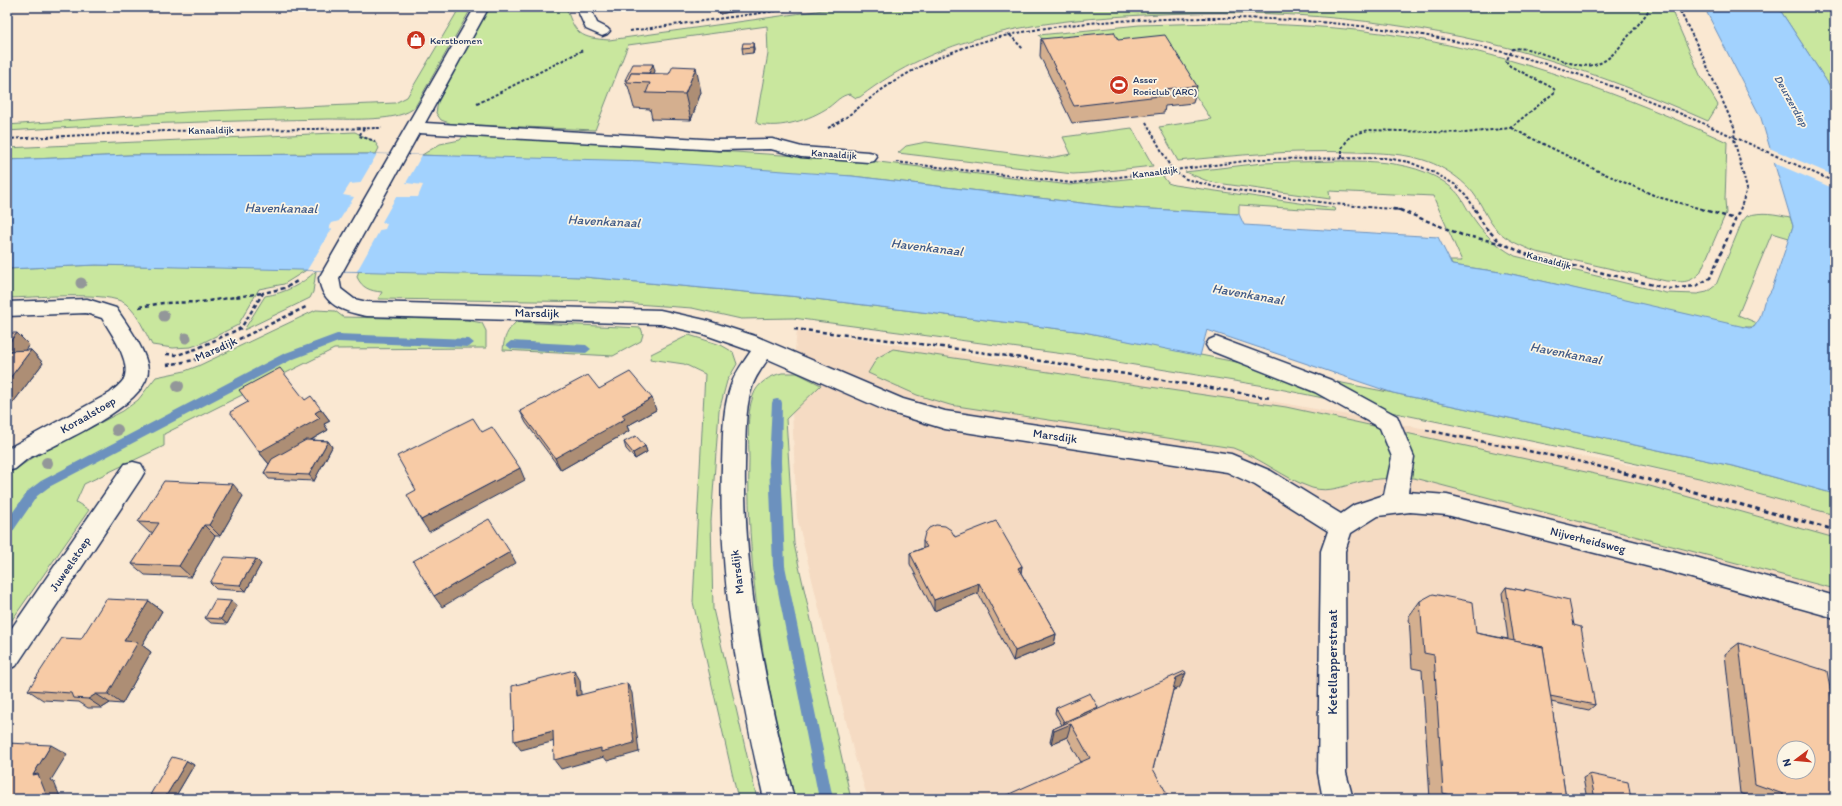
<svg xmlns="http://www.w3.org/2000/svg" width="1842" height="806" viewBox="0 0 1842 806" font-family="Itim,sans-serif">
<rect width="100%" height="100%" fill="#fae8d2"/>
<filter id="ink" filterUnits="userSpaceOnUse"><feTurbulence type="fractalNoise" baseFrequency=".025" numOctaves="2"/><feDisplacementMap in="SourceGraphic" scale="8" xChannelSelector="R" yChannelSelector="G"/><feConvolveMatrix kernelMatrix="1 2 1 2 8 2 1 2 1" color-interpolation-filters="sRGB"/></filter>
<g filter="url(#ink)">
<path fill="#f5dbc3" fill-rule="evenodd" d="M797 331 1154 380 1835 502V799H868L854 754 797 517 791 391ZM1784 748H1808V772H1784Z"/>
<g fill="#c9e79e" stroke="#728b7e">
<path d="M460 7H472L415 107C401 122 350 119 329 119 222 121 114 124 7 131V125L188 112 395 103 407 97Z"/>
<path d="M489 7H566C575 34 580 38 609 40L845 7H1670L1700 75 1718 105 1708 121C1643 92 1578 67 1509 48 1384 16 1254 7 1126 16 1029 22 939 36 860 97L856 98 850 94C841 95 836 102 829 107 809 120 781 129 758 124L756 121 768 54 767 26 628 45 595 130 452 124 441 120 436 113 438 102Z"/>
<polygon points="1778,7 1835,7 1835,94"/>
<path d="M1214 23C1278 24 1343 26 1407 37 1519 56 1624 95 1727 142L1725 200 1726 213 1700 273C1689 284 1681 282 1666 281L1536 252C1522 246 1508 241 1497 230 1488 221 1483 207 1476 197 1469 186 1455 175 1444 169 1417 153 1384 153 1353 152 1294 150 1237 155 1178 161L1159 127 1211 119 1165 49 1047 46 1039 35 1139 25Z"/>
<polygon points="1132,128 1153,166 1089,173 1073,174 898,153 906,146 926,142 1049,158 1071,154 1063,137"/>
<polygon points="355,132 375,142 379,148 376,154 130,155 7,160 7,148"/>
<polygon points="464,135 862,160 1070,185 1162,175 1168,183 1174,185 1334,208 1335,211 1239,205 1239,214 1115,207 852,176 422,155 440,144 460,140"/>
<path d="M1291 162C1342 162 1411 153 1452 188 1461 195 1464 204 1470 213 1482 232 1495 245 1515 256L1666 293 1697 294 1707 292 1716 285 1742 222 1747 216C1762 211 1775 214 1790 217L1793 226 1789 238 1772 233 1738 315 1757 323 1754 327H1740L1507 273 1452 265 1450 261H1462L1433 196 1329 191 1330 199 1210 182 1185 172 1263 163Z"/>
<path d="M96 265 308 269 284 284 259 289 238 325 202 343 191 347 173 348 152 345C145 332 138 314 126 304 109 290 31 298 7 298V269Z"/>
<path d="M359 270 584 277 799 297 1084 332 1393 393 1737 467 1835 494V515L1699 478 1579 451 1265 386 1079 356 793 318 741 319 692 308 607 302 378 299 382 292C370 291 362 288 357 277Z"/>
<path d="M316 271 313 292 310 298 244 330 265 296C285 293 301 285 316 271Z"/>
<polygon points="316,310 335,311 343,317 467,320 482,323 486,331 486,348 334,349 164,434 164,446 84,484 76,502 89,510 7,627 7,475 34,457 123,411 138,400 156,377 185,371 198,366"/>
<path d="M516 322 641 328 643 334 641 341 613 356 503 350C504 337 507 331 516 322Z"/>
<polygon points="689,335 721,345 733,352 737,364 727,381 719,411 711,521 713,609 757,799 738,799 693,602 705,374 684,364 650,359 651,354"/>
<path d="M893 349 1286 407 1646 485 1835 538V589L1414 478C1396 478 1377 478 1360 482 1343 486 1329 493 1312 488 1285 479 1261 458 1233 448L950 405 917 395 868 373 877 358Z"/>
<path d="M782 373H797L821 385 786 419 794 544 851 799H795C787 764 776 728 770 693 756 616 747 537 749 460 749 440 746 416 753 396 757 383 770 376 782 373Z"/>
</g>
<polygon fill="#a2d2fe" stroke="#6c91be" points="1704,7 1778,7 1835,94 1835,494 1737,467 1393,393 1207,330 1200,356 1084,332 799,297 584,277 96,265 7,269 7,160 130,155 376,154 646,161 852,176 1115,207 1239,214 1244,225 1438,237 1452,265 1507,273 1749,328 1754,327 1760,318 1764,302 1772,289 1793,226 1761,118"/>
<g fill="#fae8d2">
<polygon points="1767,147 1835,176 1835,189 1772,162"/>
<polygon points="377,154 422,155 406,183 423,185 418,197 396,197 382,222 387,224 385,229 380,230 357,271 307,270 332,229 329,228 332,223 339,221 354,197 343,195 350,184 360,183"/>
</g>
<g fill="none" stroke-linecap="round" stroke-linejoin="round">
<g fill="#6c91be" fill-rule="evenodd">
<polygon points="337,334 469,339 474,343 469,347 338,342 291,360 49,487 37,496 11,534 7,535 7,520 29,490 41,481 283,354"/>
<polygon points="511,341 586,345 591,349 586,353 511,349 506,345"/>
<polygon points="777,399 781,400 782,403 781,462 785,566 833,799 819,799 773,566 769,462 772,403 773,400"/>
</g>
<defs>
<g id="minor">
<path d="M475 7H489L425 123 719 140 772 139 802 147 868 152 874 153 877 157 874 161 868 162 801 157 771 149 719 150 419 133 339 278 341 289 354 299 367 302 660 310 705 320 755 336 903 399 945 411 1231 454 1271 471 1341 514 1354 505 1384 495 1392 457 1380 428 1315 392 1209 350 1206 345 1209 340 1216 337 1331 380 1397 416 1414 457 1408 492 1447 495 1677 552 1835 596V618L1677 574 1447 515 1410 512 1378 516 1351 533 1345 551 1346 773 1353 799H1323L1318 773 1321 551 1328 531 1255 485 1227 472 945 429 889 412 768 359C762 368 755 377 752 387 744 411 746 440 745 465 743 579 766 689 794 799H764C739 689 718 579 722 466 723 441 722 412 730 388 734 374 743 363 751 351L703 334 660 324 367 316C344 312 322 305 319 278Z"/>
<polygon points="576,7 590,7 597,23 607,28 610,31 607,34 602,36 586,29"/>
<path d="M87 299 116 308C126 323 147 351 148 370 149 405 55 445 27 459L15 469 7 471V449L110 393C114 389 121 384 124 379 132 362 111 333 102 318L86 313 7 316V302Z"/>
<polygon points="133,462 141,464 145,471 141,478 16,666 7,669 7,635 125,464"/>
</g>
</defs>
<use href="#minor" stroke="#1b2f5e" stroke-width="3"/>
<g stroke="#1b2f5e" stroke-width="2" stroke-dasharray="3 2" stroke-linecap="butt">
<polyline points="1678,7 1703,57 1735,129 1734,139 1747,189 1740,210"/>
<polyline points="630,31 804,7"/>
<polyline points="1010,35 1023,49"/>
<polyline points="477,104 583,50"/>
<polyline points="1146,122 1172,170 1186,179 1215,187 1334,204 1401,210"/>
<polyline points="364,128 359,136 375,141"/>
<path d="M828 128C848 118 862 104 880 91 903 75 928 61 955 51 1020 26 1095 21 1165 19 1295 14 1424 27 1549 65 1648 95 1741 141 1835 182"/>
<polyline points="1511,128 1596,170 1658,197 1705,210"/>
<polyline points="7,139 165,131 382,128"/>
<path d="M1342 158V148L1350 136 1368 130 1465 133 1510 128 1555 92 1554 89 1549 86 1510 66 1506 61 1513 49C1524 47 1533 50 1543 54 1582 67 1598 77 1626 39 1634 29 1645 18 1650 7"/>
<polyline points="896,162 1072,183 1261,159 1385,158 1409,162 1431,171 1454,184 1466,194 1475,210"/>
</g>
<g stroke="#1b2f5e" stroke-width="2.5" stroke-dasharray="4 3" stroke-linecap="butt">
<polyline points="1393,209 1400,210 1462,235 1500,243"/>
<polyline points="1475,209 1485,227 1501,243 1528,255 1670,289 1696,286 1710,278 1740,209"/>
<polyline points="1701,209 1735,219"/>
<polyline points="139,307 163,303 201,302 263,293"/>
<path d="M794 329C954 346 1112 371 1270 398"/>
<polyline points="166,354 177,355 196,349 241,328 263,293 285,288 299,280"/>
<polyline points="167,365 195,360 308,306"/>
<polyline points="1426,430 1582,462 1628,474"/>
</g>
<polyline stroke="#1b2f5e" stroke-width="3" stroke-dasharray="4.5 3.5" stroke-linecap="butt" points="1624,473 1835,530"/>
<use href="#minor" fill="#fcf5e5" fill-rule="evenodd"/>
</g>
<g fill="#939799">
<circle cx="81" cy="283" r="5.5"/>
<circle cx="164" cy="316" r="5.5"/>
<circle cx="186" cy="338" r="5.5"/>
<circle cx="178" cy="386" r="6"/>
<circle cx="117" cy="430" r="6"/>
<circle cx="47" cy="463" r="6"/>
</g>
<g fill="#d4af8f" stroke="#1b2f5e">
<polygon points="717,7 734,7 734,11 720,14"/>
<polygon points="1041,39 1118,40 1197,86 1193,103 1165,106 1164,113 1072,123 1040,56"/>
<polygon points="753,43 754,49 753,53 743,54 742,48"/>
<polygon points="655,71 653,74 701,92 691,120 652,119 650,109 634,108 628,86 627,86 625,80"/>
<polygon points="7,333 29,345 25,350 31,350 43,363 12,404 7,404"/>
<polygon points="599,389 656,410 627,426 629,431 561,470 526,423 520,411"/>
<polygon points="305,400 321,409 330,421 324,424 328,430 311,440 328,441 332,447 314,481 269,479 264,473 269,464 259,452"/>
<polygon points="624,442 645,446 647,452 635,459 626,449"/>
<polygon points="243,496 220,536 215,536 191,577 145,575 132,564 153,533 150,533 138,522"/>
<polygon points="955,537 1022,566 1021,573 1056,634 1054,644 1013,661 978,593 934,611 910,564 910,553 923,548 923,541"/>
<polygon points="256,559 261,564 246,591 216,589 210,583"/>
<polygon points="1506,587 1524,591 1525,589 1574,625 1595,705 1589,710 1551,702 1566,799 1430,799 1422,670 1412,668 1409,616 1420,601 1476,633 1508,639 1502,593"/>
<polygon points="149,601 162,611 142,645 151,652 122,704 110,703 102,708 88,708 79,702 43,700 28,690 81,639"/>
<polygon points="237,606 227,624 211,623 205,618"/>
<polygon points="1739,643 1835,799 1757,799 1740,793 1725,654"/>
<polygon points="1180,687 1173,690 1153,769 1081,762 1067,737 1051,744 1050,742 1053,729 1062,725 1055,713 1056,708 1097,710"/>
<polygon points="187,761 194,765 174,799 156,799 150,795"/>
<polygon points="1590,774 1631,799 1587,799 1583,778"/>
</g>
<g fill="#ad8e74" stroke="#1b2f5e">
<polygon points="613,7 645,7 614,13"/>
<polygon points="723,7 734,7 734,11 720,14 719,8"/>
<polygon points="753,43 754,49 753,53"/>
<polygon points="653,64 655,71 649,83 646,81"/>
<polygon points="696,67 701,92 691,120 685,94"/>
<polygon points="17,333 29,345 15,363 7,354 7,345"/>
<polygon points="31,350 43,363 12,404 7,399 7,382"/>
<polygon points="652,398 656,410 627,426 629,431 561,470 555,458 622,415"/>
<polygon points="321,409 330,421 324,424 328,430 269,464 259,452 315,413"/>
<polygon points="328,441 332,447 314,481 309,475"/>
<polygon points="645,446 647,452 635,459 633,453"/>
<polygon points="520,468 525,480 429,532 421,520"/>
<polygon points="233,484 243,496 220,536 209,525"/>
<polygon points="204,525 215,536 191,577 179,566"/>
<polygon points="510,552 516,563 442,607 434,596"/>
<polygon points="256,559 261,564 246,591 240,585"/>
<polygon points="1022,566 1020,577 1018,568"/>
<polygon points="979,583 978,593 934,611 934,600"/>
<polygon points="149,601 162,611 142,645 151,652 122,704 108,694 124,641"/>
<polygon points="231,601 237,606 227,624 221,619"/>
<polygon points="1056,634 1054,644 1013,661 1015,651"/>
<polygon points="574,670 580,680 582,706 576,696"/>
<polygon points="1186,673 1180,687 1170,692 1176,678"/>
<polygon points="627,683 632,693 639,752 607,761 604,757 561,769 554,760"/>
<polygon points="96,694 110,703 102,708 88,699"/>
<polygon points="1098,707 1096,712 1071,724 1067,737 1051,744 1054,731 1063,727 1064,722"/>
<polygon points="553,731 559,740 521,750 514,741"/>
<polygon points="51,745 67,754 51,780 54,782 61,799 48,799 33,775"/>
<polygon points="187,761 194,765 174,799 170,799 166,796"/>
</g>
<g fill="#f7cba6" stroke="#1b2f5e" fill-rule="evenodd">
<polygon points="1114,32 1118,40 1165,35 1197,86 1164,89 1168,95 1074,106 1041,39"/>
<polygon points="743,43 753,43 753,47 742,48"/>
<polygon points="633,64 653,64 649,73 631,73 628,80 625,80"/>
<polygon points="673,66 696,67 685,94 646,93 650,83 627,82 631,73 669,74"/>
<polygon points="7,333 17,333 7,345"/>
<polygon points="31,350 7,382 7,351"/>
<polygon points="280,368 305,400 311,396 321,409 315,413 320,418 259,452 230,412 248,402 239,390"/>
<polygon points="630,372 652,398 622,415 625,419 555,458 520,411 588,375 599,389"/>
<polygon points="473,418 482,432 492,427 520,468 421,520 407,495 416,490 397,456"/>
<polygon points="636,436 645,446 633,453 624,442"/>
<polygon points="306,440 328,441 309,475 264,473 272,459"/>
<polygon points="164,481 233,484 209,525 204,525 179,566 132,564 159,523 138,522"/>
<polygon points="489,519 510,552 434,596 413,561"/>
<polygon points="996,521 1022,566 1018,568 1056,634 1015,651 979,583 934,600 910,553 927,547 923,541 925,533 929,528 936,525 945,526 951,530 955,537"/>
<polygon points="225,557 256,559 240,585 210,583"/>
<polygon points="1506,587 1525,591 1525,589 1569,600 1574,625 1581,627 1595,705 1550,696 1543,647 1514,641"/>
<polygon points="1433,594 1473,602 1476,633 1543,647 1566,799 1468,799 1443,793 1434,655 1424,653 1420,601"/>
<polygon points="106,599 149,601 124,641 138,642 108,694 96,694 88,699 73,698 71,693 28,690 62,638 81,639"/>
<polygon points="215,600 231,601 221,619 205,618"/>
<path d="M1739 643 1827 671 1835 717V799H1784L1783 794 1755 784ZM1784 748H1808V772H1784Z"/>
<polygon points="574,670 576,696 627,683 634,743 601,752 601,748 554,760 553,731 514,741 512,686"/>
<polygon points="1185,671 1186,673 1176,678 1153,769 1170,799 998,799 1090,758 1071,724 1054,731 1053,729"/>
<polygon points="1090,693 1098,707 1064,722 1056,708"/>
<polygon points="7,743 51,745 33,775 38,774 48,799 7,799"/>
<polygon points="172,757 187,761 166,796 150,795"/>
<polygon points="1590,774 1628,782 1631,799 1595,799"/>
</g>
</g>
<defs>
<symbol id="shop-disc" viewBox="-11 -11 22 22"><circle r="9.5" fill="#c8321e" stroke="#fcf5e5"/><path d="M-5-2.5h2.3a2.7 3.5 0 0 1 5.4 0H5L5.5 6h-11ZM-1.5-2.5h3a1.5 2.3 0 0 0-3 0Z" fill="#fff"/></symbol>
<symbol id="stadium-disc" viewBox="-11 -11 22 22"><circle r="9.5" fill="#c8321e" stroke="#fcf5e5"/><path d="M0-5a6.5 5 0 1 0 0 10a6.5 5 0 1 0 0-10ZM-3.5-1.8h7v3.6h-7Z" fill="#fff"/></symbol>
</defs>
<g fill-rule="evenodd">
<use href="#shop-disc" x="405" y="29" width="22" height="22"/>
<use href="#stadium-disc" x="1108" y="74" width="22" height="22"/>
</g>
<g text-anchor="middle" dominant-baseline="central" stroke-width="3.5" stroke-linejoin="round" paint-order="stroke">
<g font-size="10" fill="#1b2f5e" stroke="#fcf5e5" text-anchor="start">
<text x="430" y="40">Kerstbomen</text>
<text x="1133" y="79">Asser<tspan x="1133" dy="12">Roeiclub (ARC)</tspan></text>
</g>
<g font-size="10" fill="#1b2f5e" stroke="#fcf5e5">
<text transform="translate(211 130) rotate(-1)">Kanaaldijk</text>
<text transform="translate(834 154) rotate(4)">Kanaaldijk</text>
<text transform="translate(1155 172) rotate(-7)">Kanaaldijk</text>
<text transform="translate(1549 260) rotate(15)">Kanaaldijk</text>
</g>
<g font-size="11" font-style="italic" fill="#3d5886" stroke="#fcf5e5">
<text transform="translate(1791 101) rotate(61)">Deurzerdiep</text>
</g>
<g font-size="12" fill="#1b2f5e" stroke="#fcf5e5">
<text transform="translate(537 313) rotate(1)">Marsdijk</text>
<text transform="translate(216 349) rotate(-24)">Marsdijk</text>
<text transform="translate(88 415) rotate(-30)">Koraalstoep</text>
<text transform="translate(1055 436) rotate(8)">Marsdijk</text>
<text transform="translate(1588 540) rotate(14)">Nijverheidsweg</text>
<text transform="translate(70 564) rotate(-56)">Juweelstoep</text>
<text transform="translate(737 572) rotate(-97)">Marsdijk</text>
</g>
<g font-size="13" font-style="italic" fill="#3d5886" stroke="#fcf5e5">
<text transform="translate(281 208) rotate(1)">Havenkanaal</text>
<text transform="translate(604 221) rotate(3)">Havenkanaal</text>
<text transform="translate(927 247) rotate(7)">Havenkanaal</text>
<text transform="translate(1248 294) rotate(10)">Havenkanaal</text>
<text transform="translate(1566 353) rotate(11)">Havenkanaal</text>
</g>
<g font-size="14" fill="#1b2f5e" stroke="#fcf5e5">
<text transform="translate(1332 662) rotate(-90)">Ketellapperstraat</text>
</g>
</g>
<rect width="1842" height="806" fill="none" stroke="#fcf5e5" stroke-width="24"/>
<rect x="12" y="12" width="1818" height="782" fill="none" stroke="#1b2f5e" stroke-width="1.5" filter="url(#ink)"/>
<g transform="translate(1796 760) rotate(254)"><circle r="19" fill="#fcf5e5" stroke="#a2a6af"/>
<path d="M0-3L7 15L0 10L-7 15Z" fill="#c8321e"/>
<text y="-6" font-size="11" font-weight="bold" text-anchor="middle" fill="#1b2f5e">N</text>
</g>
</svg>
